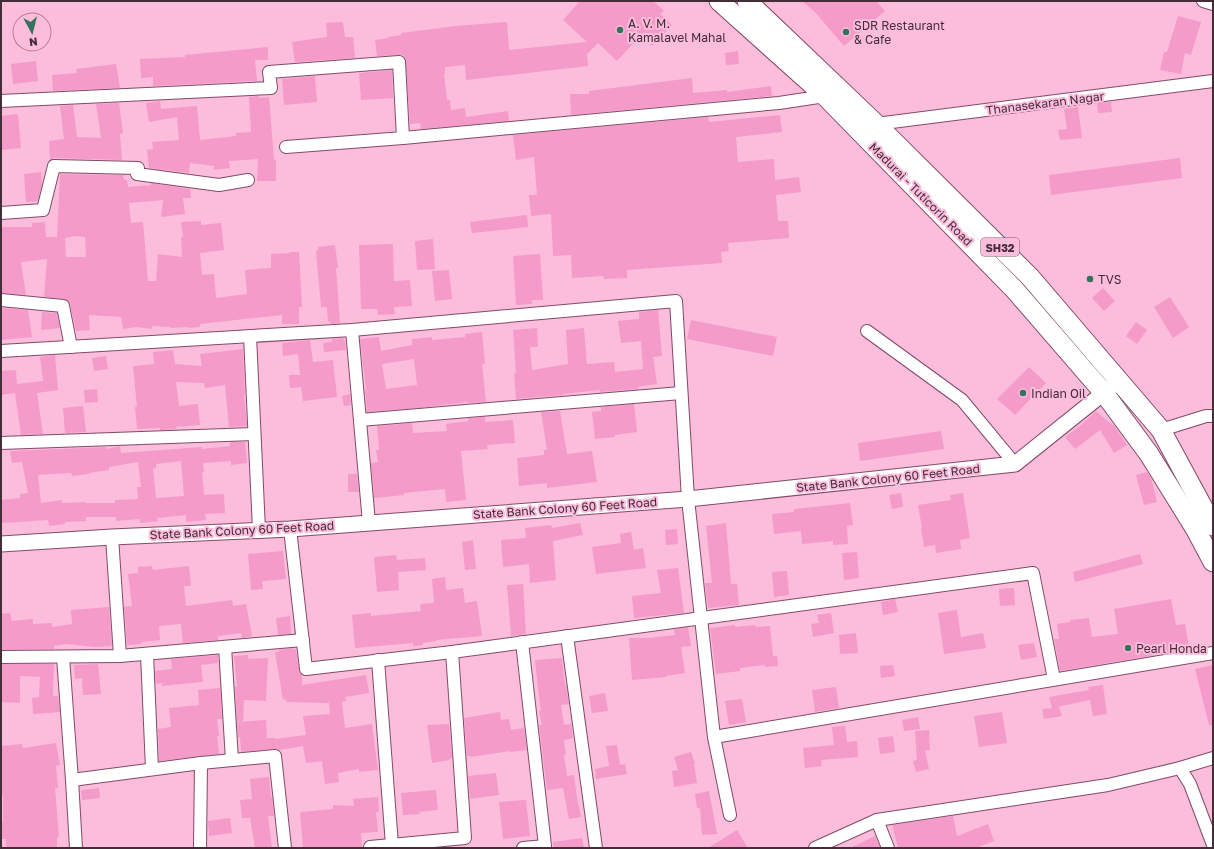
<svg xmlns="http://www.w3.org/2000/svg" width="1214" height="849" viewBox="0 0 1214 849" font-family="'Golos Text',sans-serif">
<rect width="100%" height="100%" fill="#fcbcdc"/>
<g fill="#f49bc9" fill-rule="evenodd">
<polygon points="580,1 653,1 664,11 660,14 672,25 652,46 641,35 617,61 598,43 587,54 588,66 466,80 465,65 445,67 445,74 444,74 447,100 450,100 451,110 465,108 466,117 508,111 509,121 421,129 420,123 410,124 405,58 403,55 399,55 377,56 375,40 388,38 388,37 401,35 401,33 456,26 507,22 509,50 587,42 563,20"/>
<polygon points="802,1 876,1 885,11 844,46 815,12"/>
<polygon points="1178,16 1201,22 1191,55 1185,53 1181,74 1160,70 1164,52 1167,52"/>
<polygon points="343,22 345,37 353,37 355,58 295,62 292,42 327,37 326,23"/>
<polygon points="268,47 268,60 255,60 257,81 153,86 153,77 141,78 140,59 185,57 185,55"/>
<polygon points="738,51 739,64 726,65 725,53"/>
<polygon points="36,61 38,81 13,84 11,64"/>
<polygon points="116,64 120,88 53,91 52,75 77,73 76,69"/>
<polygon points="392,70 393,98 361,100 359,73"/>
<polygon points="315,76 317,102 284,105 282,79"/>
<polygon points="692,78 693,93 727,90 727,92 771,86 772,96 571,115 570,94 589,94 589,91"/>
<polygon points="259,96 259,98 269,97 274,160 276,160 276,181 257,181 258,159 229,161 230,168 214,170 214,166 190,163 189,173 149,168 147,150 153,149 152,142 179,140 177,117 149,122 146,103 160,101 161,109 197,106 200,140 236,136 236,133 251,132 249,97"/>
<polygon points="1111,102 1112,112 1098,113 1097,103"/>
<polygon points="119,103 123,133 120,134 122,160 54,158 50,160 49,141 64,139 60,106 73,105 77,137 101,138 96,104"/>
<polygon points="1078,107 1082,138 1060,140 1058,130 1067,129 1064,109"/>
<polygon points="18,114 21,148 1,150 1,116"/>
<polygon points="780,115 782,132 736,137 738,162 774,159 775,180 799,177 801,192 776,195 778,221 788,221 789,238 728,243 729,251 721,252 722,263 627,270 627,278 604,279 603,276 572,278 571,255 553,256 551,214 531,216 529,195 537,195 534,157 516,160 513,135 708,117 709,122"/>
<polygon points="1180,158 1182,178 1051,195 1049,175"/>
<polygon points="41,172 42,185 38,201 26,202 24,174"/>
<path d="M60 174 123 175 124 180H127L128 187 151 185V183L190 189 191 198H183L185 214 161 217 163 200 129 203 131 223 143 222 148 281H156L158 254 182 257 181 237H183L181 222 201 221V225L221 223 224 250 200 253 202 275 214 274 216 298 247 294 245 270 271 268V254L290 253V252H299L302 307H299V324H282V315L200 324V327L188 328V327L171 328 170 327 152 326V329L136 327 123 329 121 317 89 315 90 330 76 331 70 305 68 301 64 299 44 297 47 259 21 262 26 295 1 293V227H32V223L45 222 46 237H57ZM75 236 85 237 86 257H66L65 238Z"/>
<polygon points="527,215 528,227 472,233 470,222"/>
<polygon points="433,239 435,269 417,270 415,241"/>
<polygon points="393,244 394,281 410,280 412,306 394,307 395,314 378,315 377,309 361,309 359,245"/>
<polygon points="335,245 338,267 336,268 340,323 331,324 330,321 328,322 327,307 321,307 316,251 318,251 318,247"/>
<polygon points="540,254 543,300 532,300 532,304 516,305 513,256"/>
<polygon points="449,270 452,299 435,301 432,271"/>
<polygon points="1103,288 1115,301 1104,311 1092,298"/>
<polygon points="1170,297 1189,327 1173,338 1154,307"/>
<polygon points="1,308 28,310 32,337 1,340"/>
<polygon points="658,310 662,356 653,357 657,384 638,387 638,389 600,392 600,390 563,394 563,395 516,399 514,373 516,373 513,330 537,328 538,347 530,347 532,370 568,364 566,330 584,328 587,364 614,362 615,372 643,369 641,341 621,343 618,321 639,319 639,312"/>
<polygon points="42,312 57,313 60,328 41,330"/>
<polygon points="691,320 777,337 773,356 687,339"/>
<polygon points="1136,322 1147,330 1137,344 1126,336"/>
<path d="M482 332 485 364H482L486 402 467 403V402L419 408 367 412 365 389H366L360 339 379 337 381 351 412 345V339L432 337V340L465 337V334ZM414 359 417 385 386 389 382 364Z"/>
<polygon points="343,338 344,341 345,341 346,350 324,352 323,343 332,342 332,339"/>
<polygon points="310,340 313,362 333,360 337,397 303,401 301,387 290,388 289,375 300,375 298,354 283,356 282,343"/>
<polygon points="243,349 245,395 244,395 247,426 229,427 225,385 205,388 204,383 176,382 179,406 198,404 200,425 176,427 177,429 160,430 160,428 137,429 135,407 137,407 133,366 154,364 153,352 173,350 175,364 202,366 200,354"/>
<polygon points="55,355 58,390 37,393 43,434 21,435 15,393 1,395 1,371 16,370 17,384 43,381 40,357"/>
<polygon points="106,356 108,369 94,371 92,358"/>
<polygon points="1029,367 1046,383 1015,415 997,399"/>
<polygon points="97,389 98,402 85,403 84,390"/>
<polygon points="350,394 351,405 344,406 342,396"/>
<polygon points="634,404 637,432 615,435 615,437 595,439 592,412 601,411 601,407"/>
<polygon points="83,406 86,432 65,433 63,408"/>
<polygon points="560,411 567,454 592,451 597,482 547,488 547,483 519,486 517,458 544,455 544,450 547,450 541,412"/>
<polygon points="1096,411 1112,425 1114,425 1127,445 1114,453 1100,430 1075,449 1065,437 1081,425"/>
<polygon points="485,417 485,422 513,420 515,443 487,445 488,449 461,451 466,500 446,502 445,489 404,493 404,495 374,498 371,463 378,462 376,450 379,450 377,426 412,423 413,433 447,431 446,424 469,421 468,418"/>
<polygon points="941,431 944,449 860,461 858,443"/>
<path d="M230 442H245L247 463 231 465V461L203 463 204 472H202L204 495 224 494 225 513 205 514 206 520 186 522V515L157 518 158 521 140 523V519L116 521V517H86V521L65 522V524L49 526 48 520 2 523 1 500 20 498V494L28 493 22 462 12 463 10 451 106 447V449L120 446 121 453 202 447V449L230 446ZM181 461 184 496 156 498 153 469 156 468V464ZM138 462 141 487H137L138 499 115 500V503H85V502L62 503V500L41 503 38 475 71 473 72 476 89 474V473L109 470V467Z"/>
<polygon points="1147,472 1151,478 1157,502 1144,505 1136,475"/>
<polygon points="348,474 357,474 359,492 348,492"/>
<polygon points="901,493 903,507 892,509 889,495"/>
<polygon points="963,493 970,538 960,540 961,549 936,553 935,545 924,547 921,528 922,528 918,505 951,500 950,495"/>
<polygon points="850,503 853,525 847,526 848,544 833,545 833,541 802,544 801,531 774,534 772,514 794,512 794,509"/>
<polygon points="580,523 583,535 553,541 556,580 530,583 529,564 503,567 501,540 526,538 525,528 551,525 552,528"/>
<polygon points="726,523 731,584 737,584 739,605 708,608 705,583 712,583 706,526"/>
<polygon points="677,529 678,544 666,545 665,530"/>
<polygon points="631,532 634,550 643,548 646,568 596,574 592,547 621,543 620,534"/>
<polygon points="473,540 476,569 465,570 462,542"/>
<polygon points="283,551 286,579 262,581 263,589 251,590 248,554"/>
<polygon points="857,552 859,578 844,580 842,553"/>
<polygon points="1140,554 1143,564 1075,582 1073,572"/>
<polygon points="396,555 397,560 425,558 426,570 398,572 399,590 377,592 374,557"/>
<polygon points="152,566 153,570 189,566 191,586 184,586 186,606 232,600 233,606 246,604 252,636 242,638 241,633 218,636 218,640 183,643 181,624 159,626 160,640 141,642 142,644 127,645 124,607 132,606 128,574 138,573 138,567"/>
<polygon points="678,568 684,613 634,618 632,596 661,593 657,570"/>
<polygon points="787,571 789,595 774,597 772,572"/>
<polygon points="445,577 446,590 463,588 465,603 477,601 482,636 436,640 436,641 423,643 423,645 413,646 413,643 355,648 352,615 371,613 371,616 421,611 420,604 434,603 432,579"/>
<polygon points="523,584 526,634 511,636 507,585"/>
<polygon points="1014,588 1015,605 1000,606 999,589"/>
<polygon points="895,599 898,612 883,615 881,602"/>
<polygon points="1171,599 1176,625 1185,624 1189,647 1177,649 1178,651 1060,671 1054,639 1059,639 1057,624 1070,622 1070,620 1089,618 1092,637 1118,634 1114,609"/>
<polygon points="109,607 112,646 95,647 66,644 54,646 54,649 1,650 1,614 10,613 12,621 33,619 33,624 52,623 52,627 72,624 71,610"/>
<polygon points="957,610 961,637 983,633 986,648 944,654 938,613"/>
<polygon points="831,613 834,633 813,637 811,624 819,623 817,615"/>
<polygon points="290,616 291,634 278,635 276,618"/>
<polygon points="735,625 735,627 755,625 756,627 770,626 773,656 777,656 778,666 765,667 765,665 740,668 740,671 716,674 710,628"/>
<polygon points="688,627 691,646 681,647 685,673 666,676 666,677 632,680 629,638 648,638 675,635 674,629"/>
<polygon points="856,633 858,653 840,654 839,635"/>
<polygon points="1034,643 1037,657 1021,660 1018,645"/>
<polygon points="293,648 293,649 296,649 299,670 302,675 302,685 366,675 369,693 345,697 346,701 342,702 345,728 372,724 378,770 359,772 359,769 338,773 339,782 325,784 322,761 306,763 303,746 279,750 274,749 241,752 240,737 238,737 237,722 266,720 267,738 275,738 275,739 306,735 303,716 330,714 329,703 286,702 286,699 283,700 275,652 279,652 279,650"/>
<polygon points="218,655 218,663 201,665 203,682 162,686 162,683 156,684 155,671 172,669 171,659"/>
<polygon points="248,655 248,659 268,658 266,701 244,700 243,722 237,721 235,687 237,687 234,656"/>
<polygon points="562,658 565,685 566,685 569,704 561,705 564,725 571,724 573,738 564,740 566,755 564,755 567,776 574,775 577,798 581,817 569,819 563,788 547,790 539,725 542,725 539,711 541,711 538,689 535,660"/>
<polygon points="1,664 54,664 53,696 58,696 60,712 33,714 32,698 39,697 40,677 20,676 20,703 1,702"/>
<polygon points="98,664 101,694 83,695 82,678 75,679 74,665"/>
<polygon points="893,665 895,676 881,678 880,666"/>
<polygon points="1213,665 1213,725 1209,725 1195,669"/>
<polygon points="1103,685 1107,714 1093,716 1090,700 1057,707 1059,707 1062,716 1044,719 1042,709 1052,708 1049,697 1089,690 1088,687"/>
<polygon points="836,687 839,708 815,712 812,690"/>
<polygon points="220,688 222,719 217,719 219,736 217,736 219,754 159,761 158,729 171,727 169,708 199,705 198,690"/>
<polygon points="605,693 608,711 592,713 589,696"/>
<polygon points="742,699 746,722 729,725 725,701"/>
<polygon points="500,712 501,720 509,719 511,730 524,728 527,750 510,752 510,751 471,757 470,756 467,756 464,718"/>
<polygon points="1002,712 1007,743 979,747 974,716"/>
<polygon points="918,717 920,729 904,731 902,720"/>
<polygon points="449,724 452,758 449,759 449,760 432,763 427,725"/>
<polygon points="845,726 847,742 857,741 858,757 821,760 822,766 805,768 803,748 834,745 832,727"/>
<polygon points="929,730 930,750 925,750 929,769 916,772 913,761 917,760 915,731"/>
<polygon points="893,736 895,752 880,754 878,738"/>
<polygon points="56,743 60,765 56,766 58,788 55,788 59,837 57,837 57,848 6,848 6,839 1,839 1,822 3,822 3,795 1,795 1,746 22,744 23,748"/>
<polygon points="617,745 620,765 625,764 627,774 596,779 595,769 609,766 606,746"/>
<polygon points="691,752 695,764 694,764 697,783 674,787 672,771 678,770 674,757"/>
<polygon points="496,773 499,795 470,799 468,776"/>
<polygon points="269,777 271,797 272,797 274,816 268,816 272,848 255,848 250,818 242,818 240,800 252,799 250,779"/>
<polygon points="99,788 100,798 82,800 81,790"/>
<polygon points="436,790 438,810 419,812 420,814 403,815 401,793"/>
<polygon points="709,791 717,834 702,835 700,808 697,808 695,794"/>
<polygon points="378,797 379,812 376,812 378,832 361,833 362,848 303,848 300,812 333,809 333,805 354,806 353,799"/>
<polygon points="526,800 530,836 503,839 499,802"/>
<polygon points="953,816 957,836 988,824 994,841 976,848 898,848 892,825"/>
<polygon points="230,818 232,833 209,836 208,821"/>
<polygon points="737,830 748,848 708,848"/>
<polygon points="875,836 880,848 850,848"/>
<polygon points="582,838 584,848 554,848 553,842"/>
</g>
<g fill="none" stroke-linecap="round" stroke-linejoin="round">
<defs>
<g id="minor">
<polyline points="1203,1 1213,4"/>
<polyline points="1,101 271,88 269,72 399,62 403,138 286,147"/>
<polyline points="876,124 1213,81"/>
<polyline points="403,138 779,103 825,96"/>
<polyline points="1,213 43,210 54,166 138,168 137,174 219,185 248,180"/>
<polyline points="1,300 63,306 71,347"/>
<polyline points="352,330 369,523"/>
<polyline points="867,331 962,400 1015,464"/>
<polyline points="250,336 259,530"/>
<polyline points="1,351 352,330 676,301 688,499 714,737 730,815"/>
<polyline points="360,420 681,393"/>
<polyline points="1161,430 1206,416 1213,416"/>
<polyline points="1,443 254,434"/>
<polyline points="290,529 306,669 452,652"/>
<polyline points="112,537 120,656"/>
<polyline points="567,636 596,848"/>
<polyline points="522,642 545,846 523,848"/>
<polyline points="225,647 232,760"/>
<polyline points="147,654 152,769"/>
<polyline points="1,657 120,656 303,640"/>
<polyline points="63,657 72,780 201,763 200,848"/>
<polyline points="378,660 392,845"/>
<polyline points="714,737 1213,653"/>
<polyline points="201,763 275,756 285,848"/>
<polyline points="1180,768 1190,784 1213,845"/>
<polyline points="72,780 76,848"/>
<polyline points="877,820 888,848"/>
<polyline points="370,848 370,847 465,838 452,652 1033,573 1054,679"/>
<polyline points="815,848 877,820 1108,785 1180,768 1213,758"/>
</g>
<polyline id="tertiary" points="1,544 112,537 290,529 688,499 1015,464 1111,387"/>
<g id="primary">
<polyline points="719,1 825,96 1014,289 1104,393 1149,454 1196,530 1213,562"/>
<polyline points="747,1 876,124 1030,277 1161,430 1213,526"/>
</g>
</defs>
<use href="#minor" stroke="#814b67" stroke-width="14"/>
<use href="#tertiary" stroke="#814b67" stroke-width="17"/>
<use href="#primary" stroke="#814b67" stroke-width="21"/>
<use href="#minor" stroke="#fff" stroke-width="12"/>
<use href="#tertiary" stroke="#fff" stroke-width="15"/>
<use href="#primary" stroke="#fff" stroke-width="19"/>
</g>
<g fill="#35715c" stroke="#fcbcdc" stroke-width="1.5">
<circle cx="620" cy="30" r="4"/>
<circle cx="846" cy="32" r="4"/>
<circle cx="1090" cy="279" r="4"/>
<circle cx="1023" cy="393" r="4"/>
<circle cx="1128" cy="648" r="4"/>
</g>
<g text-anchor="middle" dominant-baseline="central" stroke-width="4" stroke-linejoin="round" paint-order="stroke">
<rect fill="#fcbcdc" stroke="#7b5769" stroke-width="1" x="981" y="238" width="38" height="18" rx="3"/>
<g font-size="11" font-weight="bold" fill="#442c38">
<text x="1000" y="247">SH32</text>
</g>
<g font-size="12" fill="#442c38" stroke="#fcbcdc" text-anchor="start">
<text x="628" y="23">A. V. M.<tspan x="628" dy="14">Kamalavel Mahal</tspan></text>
<text x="854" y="25">SDR Restaurant<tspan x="854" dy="14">&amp; Cafe</tspan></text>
<text x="1098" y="279">TVS</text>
<text x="1031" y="393">Indian Oil</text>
<text x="1136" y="648">Pearl Honda</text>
</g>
<g font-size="12" fill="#442c38" stroke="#fcbcdc">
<text transform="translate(1045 103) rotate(-7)">Thanasekaran Nagar</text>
<text transform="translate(921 194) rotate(45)">Madurai - Tuticorin Road</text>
<text transform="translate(888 478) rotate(-6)">State Bank Colony 60 Feet Road</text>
<text transform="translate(565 508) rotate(-4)">State Bank Colony 60 Feet Road</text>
<text transform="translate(242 530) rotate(-3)">State Bank Colony 60 Feet Road</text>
</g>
</g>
<rect width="1214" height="849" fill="none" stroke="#442c38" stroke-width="4"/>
<g transform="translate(32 32) rotate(173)"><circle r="19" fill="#fcbcdc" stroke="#b2829a"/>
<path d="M0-3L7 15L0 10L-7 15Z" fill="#35715c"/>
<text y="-6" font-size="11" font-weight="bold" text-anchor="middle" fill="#442c38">N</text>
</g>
</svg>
